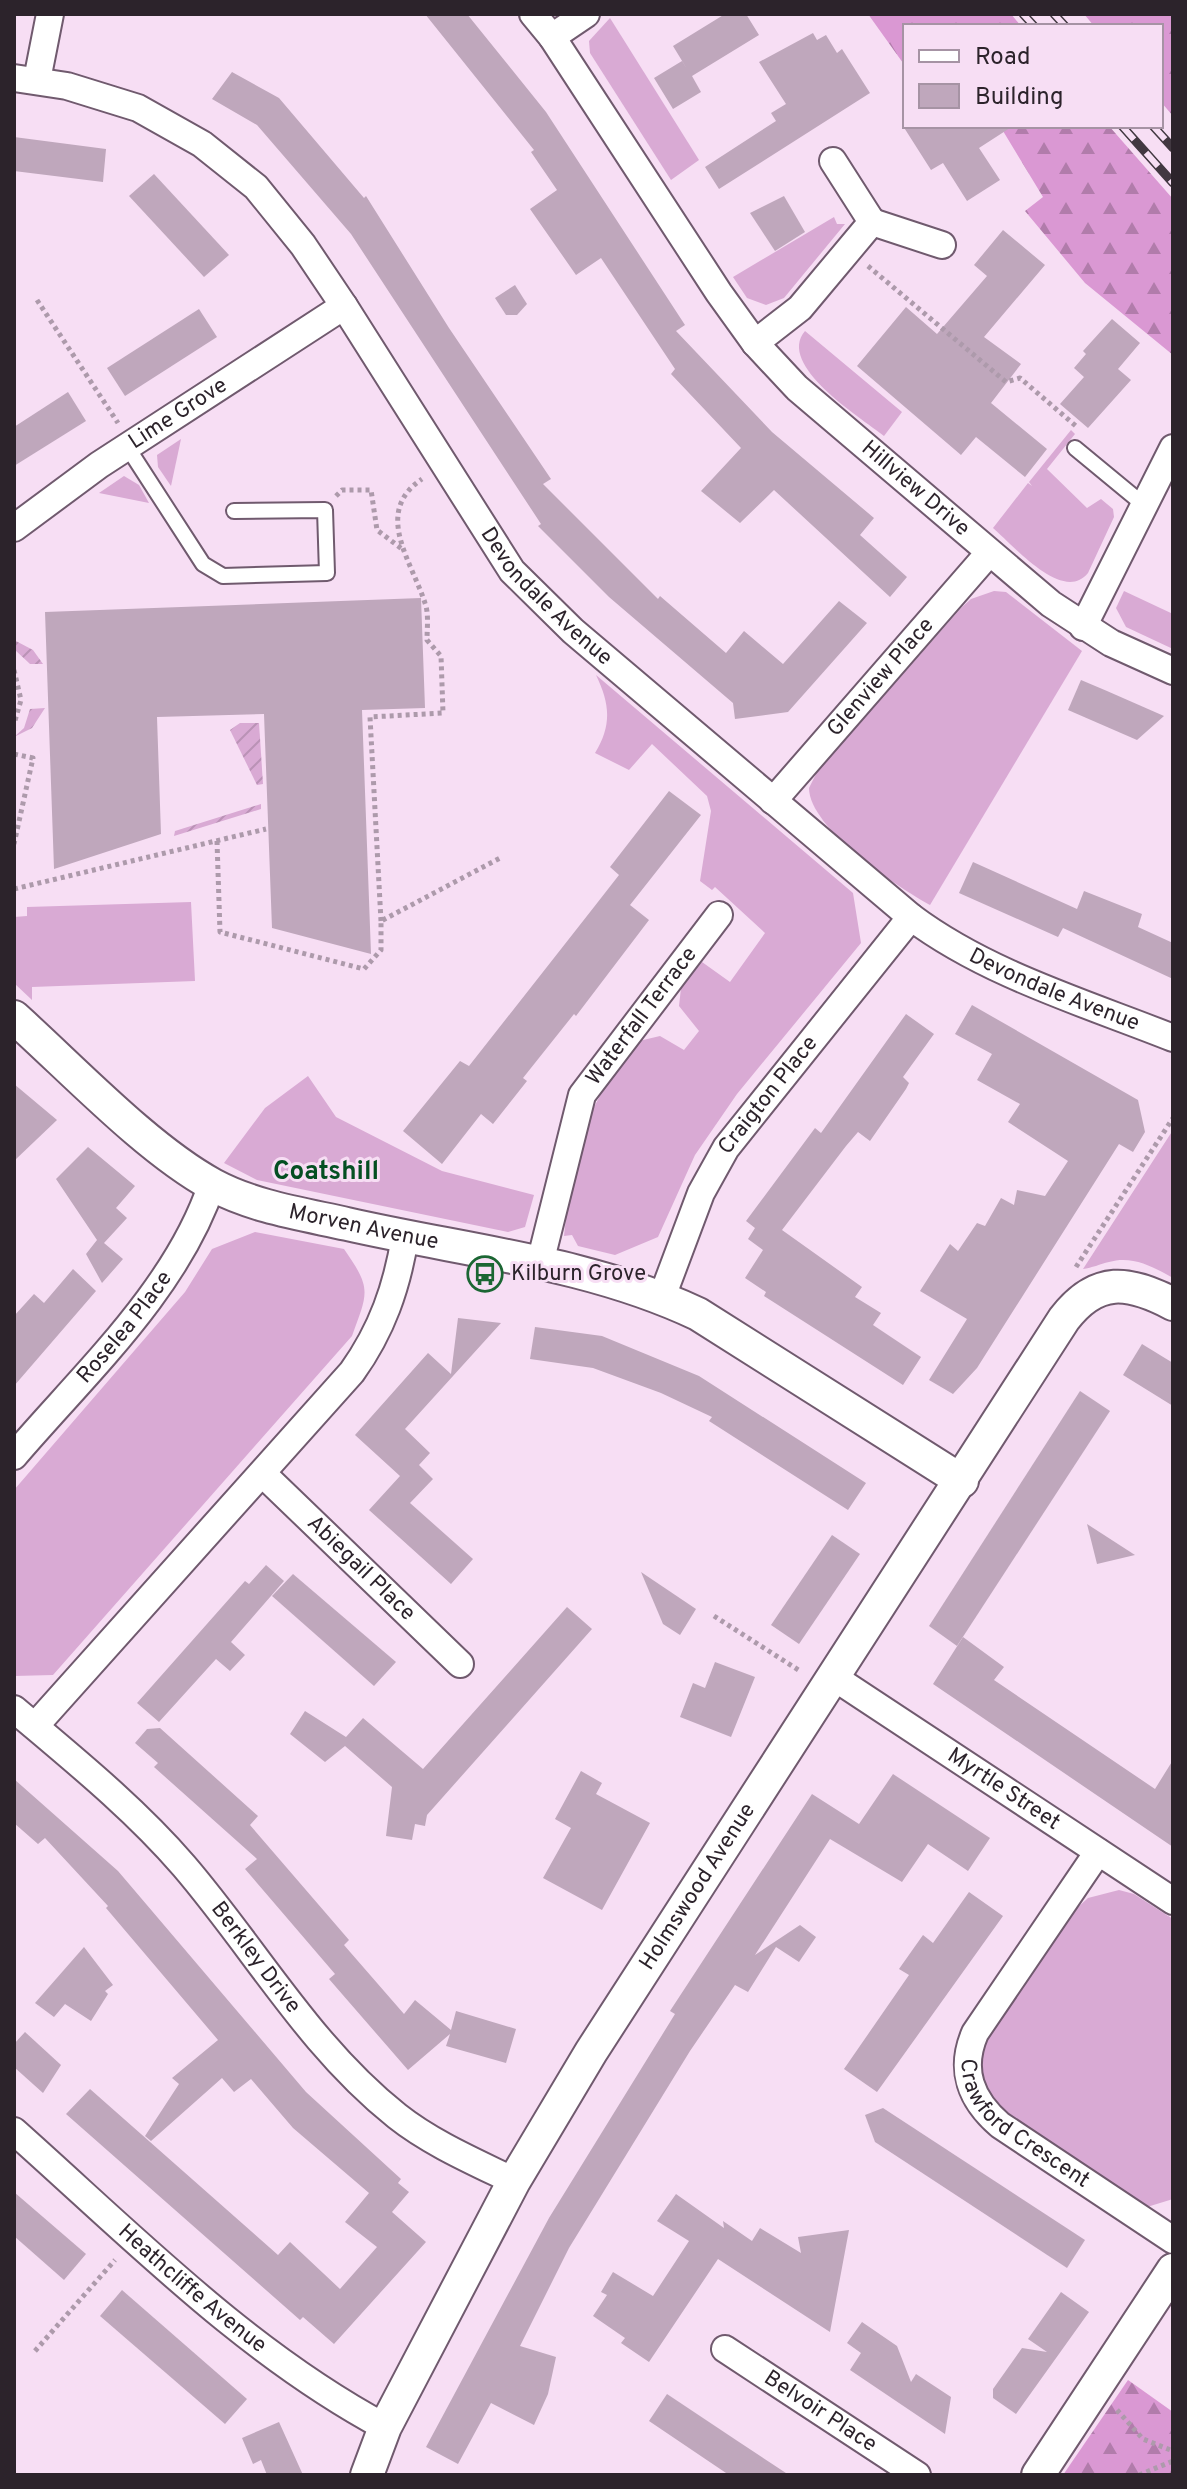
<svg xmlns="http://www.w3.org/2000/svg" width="1187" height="2489" viewBox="0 0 1187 2489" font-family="Overpass,sans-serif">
<defs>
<pattern id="forest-firs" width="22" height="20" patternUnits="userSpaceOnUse" patternTransform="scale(2)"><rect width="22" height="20" fill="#da98d3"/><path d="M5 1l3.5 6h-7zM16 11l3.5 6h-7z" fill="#b17cab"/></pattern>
<pattern id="garden-furrows" width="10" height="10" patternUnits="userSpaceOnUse" patternTransform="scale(2)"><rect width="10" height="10" fill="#d9aad4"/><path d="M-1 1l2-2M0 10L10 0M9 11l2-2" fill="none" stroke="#ba92b6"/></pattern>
</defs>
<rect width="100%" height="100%" fill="#f7def4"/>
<g fill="#d9aad4">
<polygon points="610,18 699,160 671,180 590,53 589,41"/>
<polygon points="834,217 837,224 845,224 784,298 766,305 747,298 733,277"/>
<path d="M805 331 902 412 884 436C860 417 776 365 805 331Z"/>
<path d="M1071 430 1075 434 1047 469 1087 508 1101 499 1113 509 1114 517 1088 573C1063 604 1014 546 993 528L1028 483 1032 486 1029 482Z"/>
<polygon points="181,439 171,486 158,467 157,455"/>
<polygon points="124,476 139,485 149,503 99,493"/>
<path d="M994 591 1006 592 1082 651 930 905C897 887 809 828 809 788L818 770 962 607 971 599Z"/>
<polygon points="1124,591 1173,614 1173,649 1126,627 1116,608"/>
<path d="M596 675 853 893 861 943 737 1094 695 1155 658 1237 615 1255 578 1246 572 1235 564 1236 567 1208 592 1111 607 1082 639 1041 660 1036 684 1050 699 1031 679 1006 681 988 702 962 730 982 765 933 715 887 712 890 700 881 711 811 707 796 652 744 629 770 595 753C612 725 610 704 596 675Z"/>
<polygon points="191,902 195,981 32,987 32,1000 14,983 14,917 27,916 27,907"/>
<polygon points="308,1076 336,1117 442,1171 534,1195 525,1227 508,1232 257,1180 224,1163 265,1108"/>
<path d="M1173 1130V1278C1154 1267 1132 1255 1109 1262 1100 1264 1092 1268 1083 1269Z"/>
<path d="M255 1232 344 1249C372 1289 368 1292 352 1336L53 1675 14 1676V1490L185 1292 212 1249Z"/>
<polygon points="1119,1890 1134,1894 1173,1919 1173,2199 1147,2207 994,2106 984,2095 979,2052 1076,1909 1088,1898"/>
</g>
<g fill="url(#forest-firs)">
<polygon points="868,14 1011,14 1021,26 905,26 903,63"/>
<polygon points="1084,14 1173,14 1173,116 1161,102 1161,26 1094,26"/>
<polygon points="1000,126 1109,126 1173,199 1173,355 1085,283 1025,211 1043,197"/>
<polygon points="1128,2380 1173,2412 1173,2475 1063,2475"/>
</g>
<g fill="url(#garden-furrows)">
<polygon points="14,640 33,650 43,664 30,664 14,649"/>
<polygon points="45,708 32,728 14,737 24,728 30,709"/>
<polygon points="240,723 259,723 263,784 257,785 230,730"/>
<polygon points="261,804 261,809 174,836 175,831"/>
</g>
<g fill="#bfa7bc">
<polygon points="425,14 467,14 546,112 685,325 676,331 772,432 874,518 860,535 907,577 890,597 774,490 740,523 701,491 741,448 671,374 675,369 601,258 576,275 530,209 557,190 531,152 534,150"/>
<polygon points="725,14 746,14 759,35 692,76 701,92 673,109 654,78 682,61 687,69 673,46"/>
<polygon points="813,33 817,40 826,35 837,53 842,49 870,93 719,189 705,167 776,121 771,113 786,104 759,62"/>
<polygon points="232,72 279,98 364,198 366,196 449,328 551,479 543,484 658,599 660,596 726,653 744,631 783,664 839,601 867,623 788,712 735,719 733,703 609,597 538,526 541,524 351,234 257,125 212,99"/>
<polygon points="903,126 1013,126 979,148 1000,180 967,201 943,163 931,170"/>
<polygon points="14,137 106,149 103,182 14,171"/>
<polygon points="154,174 229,255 204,277 129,196"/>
<polygon points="784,196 805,232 775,251 750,213"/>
<polygon points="1003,230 1045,265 984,337 1021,364 991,403 1047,449 1025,477 976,437 961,455 857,366 906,307 937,334 987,276 974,265"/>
<polygon points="515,285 527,304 517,315 506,315 495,298"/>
<polygon points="199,309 217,337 125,396 107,368"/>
<polygon points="1112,319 1140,343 1118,369 1131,380 1088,428 1060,404 1084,377 1074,368 1086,354 1083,351"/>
<polygon points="68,392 86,421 14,466 14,427"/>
<polygon points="421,598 425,708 362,710 371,954 272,928 264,714 157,717 161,834 54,869 45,612"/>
<polygon points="1081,680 1107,691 1164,716 1137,740 1068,710"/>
<polygon points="669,791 701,815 630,905 649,920 576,1016 574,1014 523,1078 527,1081 493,1124 481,1114 442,1164 403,1131 460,1061 469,1066 594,907 619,875 610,867"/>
<polygon points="973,862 1077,909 1084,891 1142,914 1138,927 1173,943 1173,979 1063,928 1058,937 959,893"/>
<polygon points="972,1005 1138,1100 1145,1132 1133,1152 1119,1144 977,1368 953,1394 929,1380 967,1319 920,1291 950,1244 958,1251 977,1223 985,1226 1001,1198 1014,1205 1017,1190 1045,1196 1068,1161 1008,1122 1020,1104 977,1080 992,1054 955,1034"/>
<polygon points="906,1014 934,1034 903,1077 909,1083 906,1089 870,1141 858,1132 846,1146 782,1230 862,1287 855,1297 881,1313 873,1325 921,1357 903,1385 764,1296 766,1292 745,1278 763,1250 748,1239 755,1228 746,1221 815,1128 821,1133"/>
<polygon points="14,1084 57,1120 14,1161"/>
<polygon points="88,1147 135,1186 116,1208 127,1218 104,1243 123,1259 102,1283 86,1254 97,1240 56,1179"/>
<polygon points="73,1269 96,1291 14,1386 14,1316 34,1294 44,1303"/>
<polygon points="458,1318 501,1323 405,1429 430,1453 419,1465 433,1479 410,1503 473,1559 451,1584 369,1510 400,1476 355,1435 428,1353 451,1374"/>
<polygon points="535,1327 602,1336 699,1376 866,1483 848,1510 709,1421 712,1417 661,1393 593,1368 530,1359"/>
<polygon points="1142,1344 1173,1363 1173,1406 1123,1375"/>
<polygon points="1080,1391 1110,1411 957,1646 929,1626"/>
<polygon points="1087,1524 1135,1555 1097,1564"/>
<polygon points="832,1535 860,1554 799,1644 771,1625"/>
<polygon points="266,1565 284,1581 231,1642 245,1655 230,1671 216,1659 159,1722 137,1703 245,1581 249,1584"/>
<polygon points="641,1572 696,1609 680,1635 663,1624"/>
<polygon points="293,1574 396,1662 374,1686 272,1596"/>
<polygon points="567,1607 592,1629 427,1815 425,1826 415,1824 412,1840 386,1836 392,1787 345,1746 325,1762 290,1734 305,1711 346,1737 363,1718 423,1769"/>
<polygon points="963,1637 1004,1667 994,1680 1155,1789 1173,1760 1173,1847 933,1684"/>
<polygon points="715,1662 755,1677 731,1737 680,1717 693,1683 705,1688"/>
<polygon points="160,1728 258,1816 250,1825 349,1940 344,1945 404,2014 415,2000 451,2030 456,2011 516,2029 506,2063 446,2046 450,2034 408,2070 329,1979 335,1974 245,1869 257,1859 154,1767 158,1763 135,1743 147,1729"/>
<polygon points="581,1771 602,1783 596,1794 650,1823 602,1910 543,1878 571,1828 555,1819"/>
<polygon points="893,1774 990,1838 968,1871 928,1844 902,1882 830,1839 755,1955 800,1925 816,1937 799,1962 776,1947 748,1992 735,1985 690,2051 569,2248 520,2346 556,2357 548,2394 534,2425 491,2403 458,2464 426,2447 549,2218 675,2014 670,2011 812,1794 859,1824"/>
<polygon points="14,1779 118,1871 306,2092 401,2179 398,2183 409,2192 392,2212 426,2242 334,2344 303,2317 300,2320 66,2114 90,2089 278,2255 290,2242 340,2289 377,2247 345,2222 369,2193 293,2128 251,2079 234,2092 222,2078 151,2141 145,2136 179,2084 172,2078 218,2040 106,1908 108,1906 45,1838 38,1844 14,1823"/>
<polygon points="969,1892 1003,1916 877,2092 844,2069 909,1975 899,1969 923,1935 933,1943"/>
<polygon points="84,1947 113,1985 105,1991 108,1994 91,2021 65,2004 54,2017 35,2003"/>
<polygon points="25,2032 61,2065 43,2093 14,2067 14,2044"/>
<polygon points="883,2108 1085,2240 1067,2268 875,2142 865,2115"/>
<polygon points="14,2192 86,2254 64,2280 14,2236"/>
<polygon points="676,2194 724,2228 723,2221 752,2241 760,2228 801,2253 798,2237 849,2230 830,2332 718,2259 649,2362 621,2343 625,2338 593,2316 607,2295 601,2292 613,2272 653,2296 689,2241 657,2221"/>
<polygon points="122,2290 247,2399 225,2424 100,2316"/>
<polygon points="1061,2292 1089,2312 1016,2414 993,2398 993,2389 1022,2348 1047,2352 1028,2339"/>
<polygon points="862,2322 897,2346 911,2382 916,2374 951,2397 945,2434 850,2370 861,2353 847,2343"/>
<polygon points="667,2394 736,2440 789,2475 729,2475 649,2421"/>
<polygon points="279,2422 303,2475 267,2475 261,2460 253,2464 242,2438"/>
</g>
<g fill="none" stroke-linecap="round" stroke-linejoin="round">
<defs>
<g id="service">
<polyline points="128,448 203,564 223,576 327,573 325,510 234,511"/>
<polyline points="1075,448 1144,505"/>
</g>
<g id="minor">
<path id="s1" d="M533 14 552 37 719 293 755 343 797 388 1051 604 1111 643 1173 671"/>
<polyline points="552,37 586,14"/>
<path id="s2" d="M14 78 67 86 138 108 202 144 256 187 303 245 344 306 512 571 573 631 911 917C987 974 1085 1003 1173 1038"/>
<polyline points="37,80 50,14"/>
<polyline points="872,222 942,245"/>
<polyline points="755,343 800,308 872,222 833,161"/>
<path id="s3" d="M14 528 99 465 344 306"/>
<polyline points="1083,627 1173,448"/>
<path id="s4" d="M773 801 989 553"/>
<path id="s5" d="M540 1263 582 1095 719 915"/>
<path id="s6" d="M662 1297 701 1193 726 1148 911 917"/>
<path id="s7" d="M14 1456C85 1373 177 1289 212 1184"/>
<path id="s8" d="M263 1474 460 1664"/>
<path id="s9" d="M835 1678 1173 1901"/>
<path id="s10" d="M14 1709C72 1758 134 1808 184 1866 256 1950 309 2046 397 2116 431 2143 475 2162 514 2181"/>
<path d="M35 1726 352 1372C382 1330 397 1287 405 1237"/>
<path id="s11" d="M1098 1852 975 2033C959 2070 971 2100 1000 2125L1173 2240"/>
<path id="s12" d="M14 2131C132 2236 245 2352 385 2427"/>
<path id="s13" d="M725 2349 917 2475"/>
</g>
<g id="tertiary">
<path id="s14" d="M14 1017C72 1069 147 1149 213 1185 254 1207 302 1214 347 1224 465 1251 588 1262 698 1314L962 1481"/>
<path id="s15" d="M367 2475 385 2427 514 2181 591 2052 1064 1319C1097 1276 1129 1281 1173 1304"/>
<polyline points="1038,2475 1173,2270"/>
</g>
</defs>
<use href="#service" stroke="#705a6e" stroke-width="18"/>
<use href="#minor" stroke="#705a6e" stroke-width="30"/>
<use href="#tertiary" stroke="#705a6e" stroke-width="36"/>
<g stroke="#ad9aab" stroke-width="5" stroke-dasharray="4 4" stroke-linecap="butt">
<polyline points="868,266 1006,382 1020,378 1077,427"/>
<polyline points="37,300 118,423"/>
<polyline points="336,496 342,490 371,490 377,530 402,549"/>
<polyline points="14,670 21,700 14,724"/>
<polyline points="14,754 33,758 14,844"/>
<polyline points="217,841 220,932 364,969 381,950 381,921 502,857"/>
<polyline points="14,889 266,829"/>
<path d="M381 921 370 717 443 713 441 656 427 640C427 628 429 614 425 603 411 560 373 512 422 479"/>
<polyline points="1076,1267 1173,1118"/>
<polyline points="714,1616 800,1671"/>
<polyline points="35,2351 115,2260"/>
<polyline points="1117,2410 1143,2439 1173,2451"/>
<polyline points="1139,2475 1173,2461"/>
</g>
<use href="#service" stroke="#fff" stroke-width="14"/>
<use href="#minor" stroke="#fff" stroke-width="26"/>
<use href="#tertiary" stroke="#fff" stroke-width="32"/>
<defs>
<g id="rail">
<polyline points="1023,14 1034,26"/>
<polyline points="1054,14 1065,26"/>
<polyline points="1122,126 1173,183"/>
<polyline points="1153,126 1173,148"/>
</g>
</defs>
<use href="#rail" stroke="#423841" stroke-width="9"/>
<use href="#rail" stroke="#f7def4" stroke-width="6" stroke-dasharray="18" stroke-linecap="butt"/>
</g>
<defs>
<symbol id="bus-ring" viewBox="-11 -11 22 22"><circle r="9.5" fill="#f7def4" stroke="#1b6633" stroke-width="1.5"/><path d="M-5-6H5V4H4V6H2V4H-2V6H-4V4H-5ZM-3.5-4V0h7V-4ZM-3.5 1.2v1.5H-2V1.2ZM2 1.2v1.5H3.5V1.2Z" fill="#1b6633"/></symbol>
</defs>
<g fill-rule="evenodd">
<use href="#bus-ring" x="465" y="1254" width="40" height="40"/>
</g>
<g text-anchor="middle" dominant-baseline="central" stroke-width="6" stroke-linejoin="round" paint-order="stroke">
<g font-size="22" fill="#2c232b" stroke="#f7def4">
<text stroke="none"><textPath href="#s3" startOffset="200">Lime Grove</textPath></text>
<text stroke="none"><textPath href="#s1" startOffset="614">Hillview Drive</textPath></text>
<text stroke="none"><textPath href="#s2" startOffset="774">Devondale Avenue</textPath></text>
<text stroke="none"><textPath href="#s4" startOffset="164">Glenview Place</textPath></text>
<text stroke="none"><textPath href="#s2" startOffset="1422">Devondale Avenue</textPath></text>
<text stroke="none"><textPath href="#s5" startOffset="272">Waterfall Terrace</textPath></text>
<text stroke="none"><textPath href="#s6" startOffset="230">Craigton Place</textPath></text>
<text stroke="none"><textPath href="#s14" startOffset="418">Morven Avenue</textPath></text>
<text stroke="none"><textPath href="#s7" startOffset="170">Roselea Place</textPath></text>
<text stroke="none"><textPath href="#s8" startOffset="136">Abiegail Place</textPath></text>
<text stroke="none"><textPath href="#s9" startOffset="202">Myrtle Street</textPath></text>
<text stroke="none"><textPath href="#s15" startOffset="676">Holmswood Avenue</textPath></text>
<text stroke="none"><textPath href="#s10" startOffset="348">Berkley Drive</textPath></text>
<text stroke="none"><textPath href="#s11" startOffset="336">Crawford Crescent</textPath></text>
<text stroke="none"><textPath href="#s12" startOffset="238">Heathcliffe Avenue</textPath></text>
<text stroke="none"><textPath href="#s13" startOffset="114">Belvoir Place</textPath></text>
</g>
<g font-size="22" fill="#2c232b" stroke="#f7def4" text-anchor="start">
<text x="511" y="1274">Kilburn Grove</text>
</g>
<g font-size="26" font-weight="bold" fill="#044f22" stroke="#f7def4">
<text x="326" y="1172">Coatshill</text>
</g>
</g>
<rect width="1187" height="2489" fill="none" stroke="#2c232b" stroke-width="32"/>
<rect x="903" y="24" width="260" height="104" fill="#f7def4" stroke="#a693a4" stroke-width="2"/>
<rect x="919" y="50" width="40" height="12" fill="#ffffff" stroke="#a693a4" stroke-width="2"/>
<text x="975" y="64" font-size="24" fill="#2c232b">Road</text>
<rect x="919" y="84" width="40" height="24" fill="#bfa7bc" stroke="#a693a4" stroke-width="2"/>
<text x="975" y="104" font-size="24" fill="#2c232b">Building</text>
</svg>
